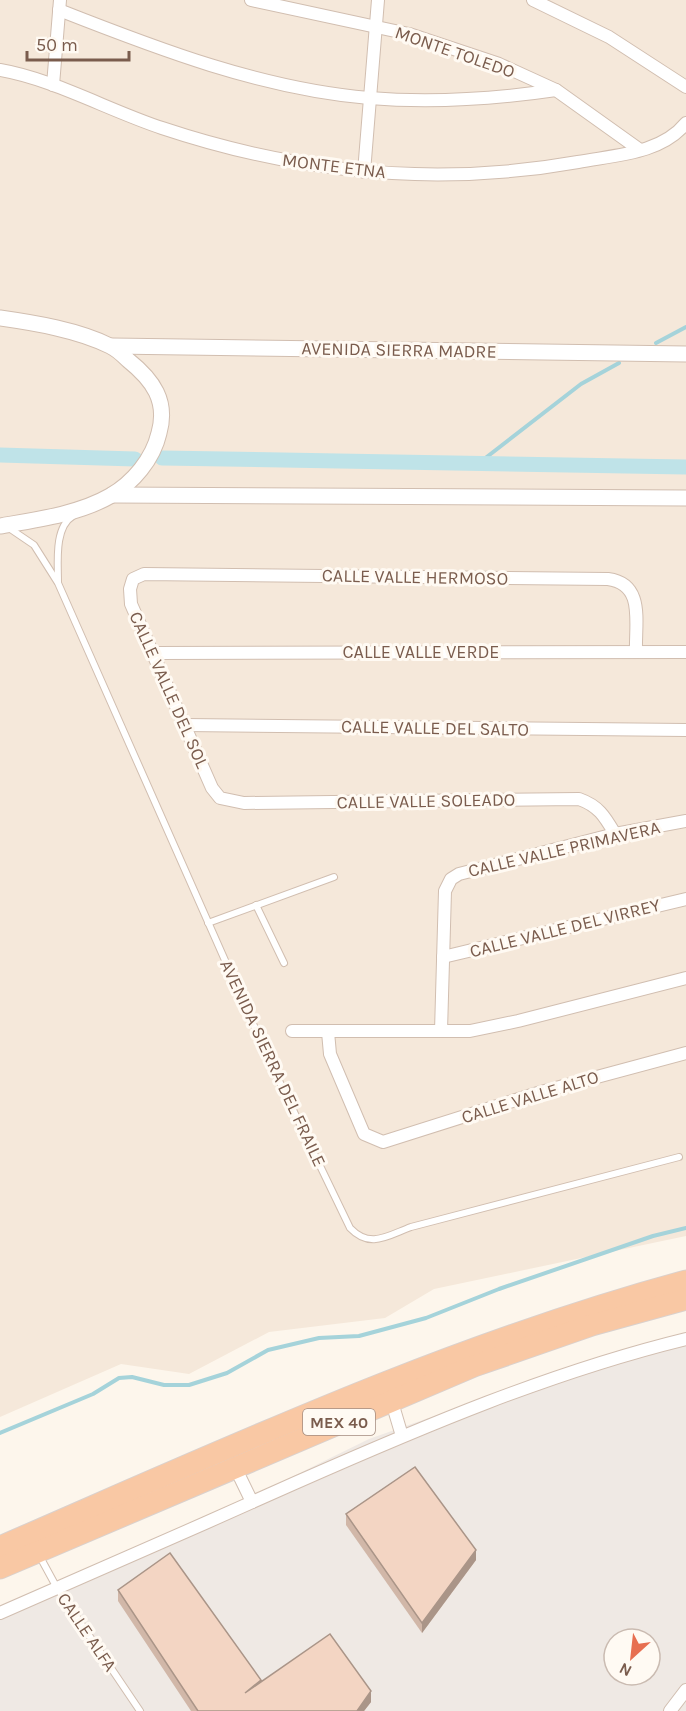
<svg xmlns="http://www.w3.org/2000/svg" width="686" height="1711" viewBox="0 0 686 1711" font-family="Karla,sans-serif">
<rect width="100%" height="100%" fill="#fdf6ec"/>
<polygon fill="#f5e8da" points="0,0 686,0 686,1236 434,1289 385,1318 269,1332 189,1374 121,1364 0,1417"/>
<path fill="#efe9e4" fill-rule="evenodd" d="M686 1333V1711H0V1620L369 1439 630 1347ZM614 1639H650V1675H614Z"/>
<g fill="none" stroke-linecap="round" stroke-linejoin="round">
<g stroke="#a5d3da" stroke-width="4">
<polyline points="656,343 686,327"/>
<polyline points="479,463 581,384 619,363"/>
<polyline points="0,1433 93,1394 119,1378 132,1377 164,1385 189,1385 227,1373 268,1350 319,1338 359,1336 426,1318 499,1289 653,1236 686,1228"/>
</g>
<g stroke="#bfe3e8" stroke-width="15">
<polyline points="0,455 135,459"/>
<polyline points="162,458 686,467"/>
</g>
<defs>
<g id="service">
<path d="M9 528 34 545 58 583 270 1062 350 1228C370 1249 387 1236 411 1227L679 1157"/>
<path d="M58 582C58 563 54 527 73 516"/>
<polyline points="256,905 284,963"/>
<polyline points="208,923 334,877"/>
<polyline points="39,1555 57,1588 140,1711"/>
</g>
<g id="minor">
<polyline points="251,0 409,34 499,64 556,90 640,150"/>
<polyline points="533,0 609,37 686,87"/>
<path d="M59 10C158 49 262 89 369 98 431 103 495 99 556 90"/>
<path d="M0 70C53 79 110 111 162 128 297 173 438 187 578 162 615 155 661 154 686 123"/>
<polyline points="53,85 60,0"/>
<polyline points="364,172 378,0"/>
<polyline points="155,653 686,652"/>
<polyline points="185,725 686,730"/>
<path d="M615 834C605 817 599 806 579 799L244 803 220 798 212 788 131 604 130 589 133 579 144 574 608 579C645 584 635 622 636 652"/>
<polyline points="443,957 686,899"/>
<polyline points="292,1031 470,1031 518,1021 686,978"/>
<polyline points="441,1031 445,891 451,879 459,874 615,834 686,821"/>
<polyline points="328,1032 330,1054 364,1134 383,1142 541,1092 686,1053"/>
<polyline points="391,1399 402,1436"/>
<polyline points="235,1467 252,1502"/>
<path d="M0 1613C99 1570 197 1527 295 1483 422 1427 551 1372 686 1339"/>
<polyline points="670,1711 686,1690"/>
</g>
<g id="tertiary">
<path d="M0 318C35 323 78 330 110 346 117 349 123 355 128 360 153 380 168 401 159 433 153 459 133 483 110 496 79 514 35 520 0 526"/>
<polyline points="112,346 686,354"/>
<polyline points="112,495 686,498"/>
</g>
<g id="trunk">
<path d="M0 1547C226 1449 447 1346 686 1281"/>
<polyline points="0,1568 474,1366 592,1325 686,1299"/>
</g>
</defs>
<use href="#service" stroke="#d1beb0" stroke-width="8"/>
<use href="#minor" stroke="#d1beb0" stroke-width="14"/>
<use href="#tertiary" stroke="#d1beb0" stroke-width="17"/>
<use href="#trunk" stroke="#dad1cd" stroke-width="23"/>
<use href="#service" stroke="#fff" stroke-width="6"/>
<use href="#minor" stroke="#fff" stroke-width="12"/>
<use href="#tertiary" stroke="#fff" stroke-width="15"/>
<use href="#trunk" stroke="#f9c8a4" stroke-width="21"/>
</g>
<g fill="#d1b7a8">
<polygon points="346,1514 476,1560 422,1633 346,1525"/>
<polygon points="118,1590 261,1682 371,1702 364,1711 191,1711 118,1601"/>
</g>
<g fill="#aa9588">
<polygon points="476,1550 476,1560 422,1633 422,1623"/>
<polygon points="371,1691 371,1702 364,1711 357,1711"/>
</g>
<g fill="#f3d5c3" stroke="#aa9588" stroke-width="1.5">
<polygon points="415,1467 476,1550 422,1623 346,1514"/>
<polygon points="170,1553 261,1680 245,1693 330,1634 371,1691 357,1711 198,1711 118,1590"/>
</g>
<g text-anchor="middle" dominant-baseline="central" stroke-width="6" stroke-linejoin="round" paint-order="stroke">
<rect fill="#fffaf3" stroke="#a28b7f" stroke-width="1.5" x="303" y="1409" width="72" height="26" rx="4.5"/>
<g font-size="16" font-weight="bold" fill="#7a5c4d">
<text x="339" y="1422">MEX 40</text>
</g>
<g font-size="18" fill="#7a5c4d" stroke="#fffaf3">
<text transform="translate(455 52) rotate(19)">MONTE TOLEDO</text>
<text transform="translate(334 166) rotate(7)">MONTE ETNA</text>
<text transform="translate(399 350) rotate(1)">AVENIDA SIERRA MADRE</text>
<text transform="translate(415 577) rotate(1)">CALLE VALLE HERMOSO</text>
<text x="421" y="652">CALLE VALLE VERDE</text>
<text transform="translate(169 690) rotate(66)">CALLE VALLE DEL SOL</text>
<text transform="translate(435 728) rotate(1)">CALLE VALLE DEL SALTO</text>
<text transform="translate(426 801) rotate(-1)">CALLE VALLE SOLEADO</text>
<text transform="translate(564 849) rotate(-13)">CALLE VALLE PRIMAVERA</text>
<text transform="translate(565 928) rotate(-14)">CALLE VALLE DEL VIRREY</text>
<text transform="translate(273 1063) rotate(65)">AVENIDA SIERRA DEL FRAILE</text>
<text transform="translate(530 1097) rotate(-17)">CALLE VALLE ALTO</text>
<text transform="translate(87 1632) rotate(56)">CALLE ALFA</text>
</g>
</g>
<g transform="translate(632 1657) rotate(207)"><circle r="28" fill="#fffaf3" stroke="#cabbb1" stroke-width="1.5"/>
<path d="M0-4.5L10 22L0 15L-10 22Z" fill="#e76f51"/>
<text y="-9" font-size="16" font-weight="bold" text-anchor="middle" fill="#7a5c4d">N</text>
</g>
<path d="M27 51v9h102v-9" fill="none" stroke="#7a5c4d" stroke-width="3"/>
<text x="36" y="51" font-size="18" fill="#7a5c4d" stroke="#fffaf3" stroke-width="4.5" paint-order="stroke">50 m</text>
</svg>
